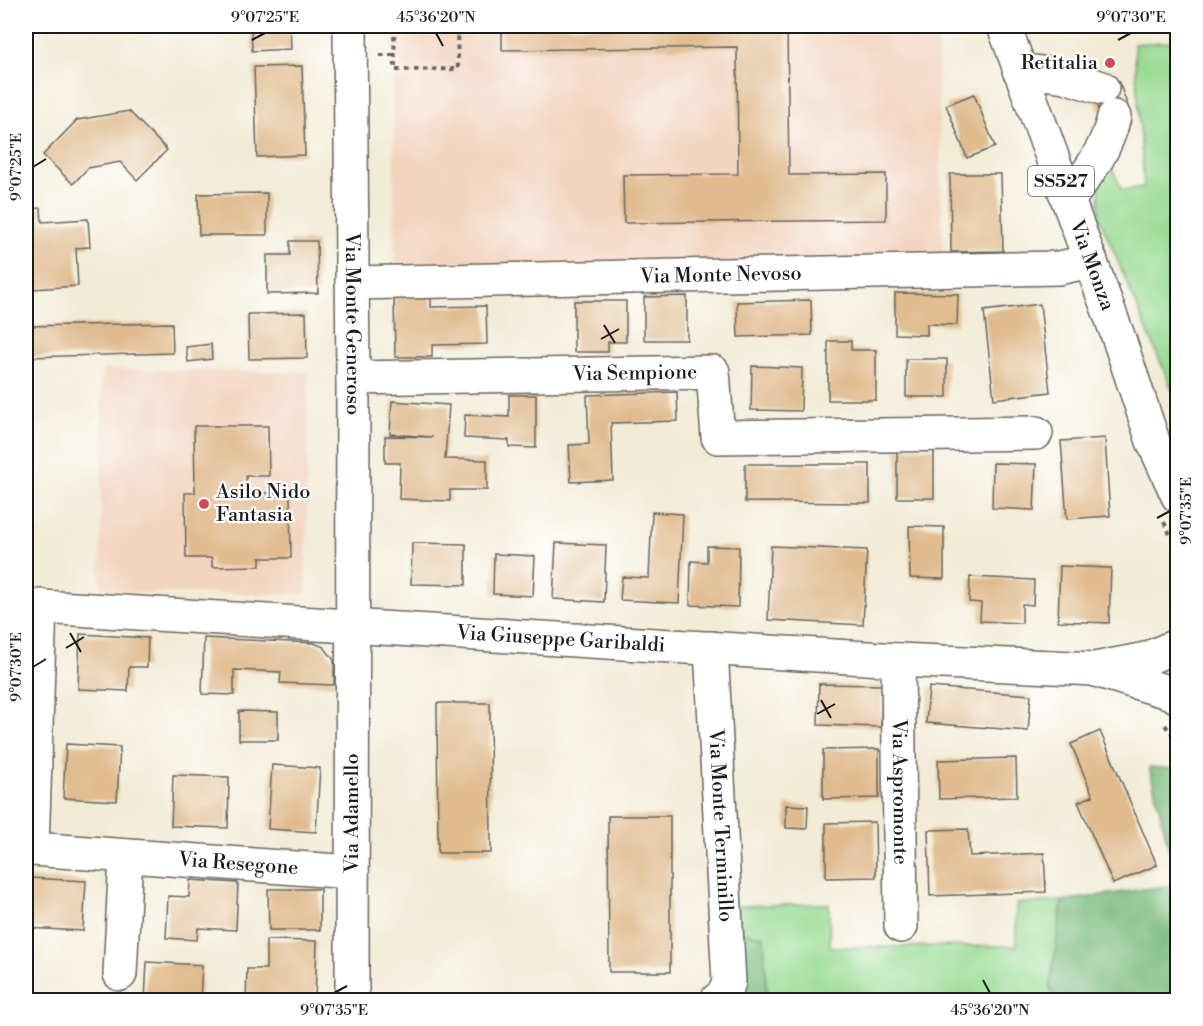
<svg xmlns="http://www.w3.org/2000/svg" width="1203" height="1026" viewBox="0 0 1203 1026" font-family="'Libre Bodoni',serif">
<rect width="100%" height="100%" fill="#fff"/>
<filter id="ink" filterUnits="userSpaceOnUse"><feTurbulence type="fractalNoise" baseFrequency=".0167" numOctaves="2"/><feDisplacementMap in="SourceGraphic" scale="12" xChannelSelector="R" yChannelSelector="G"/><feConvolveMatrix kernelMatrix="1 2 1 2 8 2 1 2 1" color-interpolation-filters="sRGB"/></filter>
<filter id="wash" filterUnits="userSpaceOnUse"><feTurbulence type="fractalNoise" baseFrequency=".008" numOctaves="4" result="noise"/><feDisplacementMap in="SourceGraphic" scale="24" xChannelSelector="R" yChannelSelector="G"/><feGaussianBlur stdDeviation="1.35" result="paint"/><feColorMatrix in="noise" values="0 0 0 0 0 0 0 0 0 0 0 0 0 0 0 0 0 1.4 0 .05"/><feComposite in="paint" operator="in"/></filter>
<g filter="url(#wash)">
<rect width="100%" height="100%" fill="#f2ecd6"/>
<g fill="#f3d4bf">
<polygon points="392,26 937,26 943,260 395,269"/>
<polygon points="102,369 308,372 306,594 100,592"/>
</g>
<g fill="#97da91" stroke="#5a7b56" stroke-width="1.5">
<path d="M1177 41V401L1100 219C1098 201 1099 186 1103 168L1111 166 1122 190 1144 187 1134 44Z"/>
<polygon points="1062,901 1050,988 1055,1000 767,1000 764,936 739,932 734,906 829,904 830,947 1016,946 1016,904"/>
</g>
<g fill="#79ba7b" stroke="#4a6b4c" stroke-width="1.5">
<polygon points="1149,767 1177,769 1177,882"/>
<polygon points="1177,884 1177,1000 1055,1000 1050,988 1062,901"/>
<polygon points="739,932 764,936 767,1000 741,1000"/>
</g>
<g id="blocks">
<g fill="#e0bb8e">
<polygon points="26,26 34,26 36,28 26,37"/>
<polygon points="251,26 290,26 291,49 252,51"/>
<polygon points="502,26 787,26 789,175 886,174 886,220 624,223 623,175 738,174 737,47 502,50"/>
<polygon points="302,66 305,155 257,157 254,67"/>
<polygon points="1119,82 1130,112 1104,122 1092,92"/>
<polygon points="974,94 995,147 967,158 946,105"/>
<polygon points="129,111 167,150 137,180 120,162 88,168 73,184 43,155 77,120"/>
<polygon points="950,174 1001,174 1003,251 951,252"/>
<polygon points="267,193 267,235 199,235 198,194"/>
<polygon points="41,208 42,222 88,219 90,247 76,248 78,286 33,289 32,265 26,266 26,209"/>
<polygon points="290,241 317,241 318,293 267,294 267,255 290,255"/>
<polygon points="895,293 958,294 957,325 927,324 927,335 895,334"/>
<polygon points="431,294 431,307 486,306 487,344 432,345 432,357 395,357 394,295"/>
<polygon points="687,296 687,340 644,340 644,297"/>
<polygon points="811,300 812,335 738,337 737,302"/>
<polygon points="574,301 626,301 626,342 608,342 608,352 574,352"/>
<polygon points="1040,304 1050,392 994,399 984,311"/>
<polygon points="306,313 307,358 249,359 248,314"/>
<polygon points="172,323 173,353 28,357 27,326"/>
<polygon points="828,341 851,341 851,350 876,350 876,400 828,400"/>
<polygon points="211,344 212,359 188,362 186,347"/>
<rect x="906" y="359" width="41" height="38"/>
<polygon points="752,366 802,368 801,411 751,410"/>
<polygon points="677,392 678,421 611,423 613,480 571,482 569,445 589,444 587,395"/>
<polygon points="509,395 536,395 536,448 509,447 509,440 464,438 465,415 509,417"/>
<polygon points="392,401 449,405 445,459 487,460 487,490 450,490 450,501 399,499 400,463 385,463 385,436 433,437 390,434"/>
<polygon points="194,426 268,426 269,476 246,476 246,493 290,493 291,558 260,558 260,566 212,567 212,558 186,558 185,493 195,493"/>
<polygon points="1105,438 1110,516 1067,519 1061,441"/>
<rect x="897" y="448" width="37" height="50"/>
<polygon points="993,463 1036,464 1034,510 992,508"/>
<polygon points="745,464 870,464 870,503 745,502"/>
<polygon points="652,512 683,514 679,603 620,600 622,577 649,578"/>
<polygon points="909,526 944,527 944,579 910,578"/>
<polygon points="412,543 466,544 466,585 411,584"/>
<polygon points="556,543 606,545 604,602 553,599"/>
<polygon points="707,546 739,547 738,607 690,605 691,561 707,562"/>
<polygon points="771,546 867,550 863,625 768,620"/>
<polygon points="494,554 535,556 533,596 493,594"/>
<polygon points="1060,566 1111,568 1109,623 1058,621"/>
<polygon points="970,577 1034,580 1033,605 1022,604 1022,623 980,621 981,603 969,602"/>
<polygon points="80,634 148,638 147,667 129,667 128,691 78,689"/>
<polygon points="204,638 314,643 324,647 334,660 334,685 280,683 281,672 234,670 234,695 202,694"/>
<polygon points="819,684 882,685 881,727 818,725"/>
<polygon points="929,687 1031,695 1028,731 926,723"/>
<polygon points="437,703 490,703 491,853 438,853"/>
<polygon points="239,711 278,712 278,740 239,740"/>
<polygon points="1100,731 1157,865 1113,884 1078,802 1093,796 1071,744"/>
<polygon points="66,744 120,747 117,801 63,798"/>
<polygon points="879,749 879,798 823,799 823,750"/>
<polygon points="1016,758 1017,797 939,799 938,760"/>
<polygon points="272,765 320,768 316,832 268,829"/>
<polygon points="173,775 229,777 228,828 171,826"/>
<polygon points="786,805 808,806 807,829 786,828"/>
<polygon points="608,816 670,816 670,972 609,972"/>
<polygon points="875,822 876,877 826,878 826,823"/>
<polygon points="968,829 970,856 1044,853 1046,892 930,896 928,830"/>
<polygon points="29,878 86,881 83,931 27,928"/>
<polygon points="190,880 238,883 236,930 198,928 197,940 166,938 168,896 189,897"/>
<polygon points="268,889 320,889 320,930 269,930"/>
<polygon points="266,940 317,941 315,1000 246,1000 247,969 266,969"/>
<polygon points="147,962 202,965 200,1000 145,1000"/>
</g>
</g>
</g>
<g filter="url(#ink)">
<use href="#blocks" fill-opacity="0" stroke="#67655d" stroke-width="1.5"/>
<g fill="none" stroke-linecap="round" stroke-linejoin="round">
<defs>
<g id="minor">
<path id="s1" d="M350 26 353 378 352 1000"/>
<polyline points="1019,70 1065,76 1102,88"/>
<path d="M1068 200C1088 173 1106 151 1114 117"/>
<path id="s2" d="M352 283 1059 268 1091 261"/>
<path id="s3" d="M353 378 713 372 718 437 1036 433"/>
<path id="s4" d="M26 606 898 660 1095 669 1146 659 1178 645"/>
<path id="s5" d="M40 606 32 849 352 872"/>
<path id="s6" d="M711 648 729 982 725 993 717 1000"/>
<path id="s7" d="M898 660 901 926"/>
<polyline points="1096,670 1171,693 1178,697"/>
<polyline points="120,974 126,856"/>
</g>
<g id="major">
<path id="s8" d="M1004 26 1118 336 1153 441 1178 496"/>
</g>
</defs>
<use href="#minor" stroke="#67655d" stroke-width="36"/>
<use href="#major" stroke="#67655d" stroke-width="36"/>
<g stroke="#67655d" stroke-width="4" stroke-dasharray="4.5 4.5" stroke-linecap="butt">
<polyline points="394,26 395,70 458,69 457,26"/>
<polyline points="380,55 395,55"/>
<polyline points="1164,522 1178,551"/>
<polyline points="1165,725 1178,741"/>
</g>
<use href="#minor" stroke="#fff" stroke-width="33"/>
<use href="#major" stroke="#fff" stroke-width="33"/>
</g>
</g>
<path fill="none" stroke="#1c1c1c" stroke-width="2" d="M436 33 443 46M252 40 265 33M1118 40 1131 33M33 167 46 159M604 325 615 343M601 339 619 329M1157 518 1170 511M70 633 81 652M66 648 84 637M33 667 46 659M821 700 831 718M817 714 835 704M983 980 990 993M334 993 347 986"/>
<g fill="#d1495b" stroke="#fff" stroke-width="2">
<circle cx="1110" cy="63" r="6"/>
<circle cx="204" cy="504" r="6"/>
</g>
<g text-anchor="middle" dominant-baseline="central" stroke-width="4.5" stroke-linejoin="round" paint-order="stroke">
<rect fill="#fff" stroke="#606060" stroke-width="1.5" x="1028" y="166" width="66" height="30" rx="4.5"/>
<g font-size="18" font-weight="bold" fill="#1c1c1c">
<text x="1061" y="181">SS527</text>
</g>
<g font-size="20" fill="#1c1c1c" stroke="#fff" text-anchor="end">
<text x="1098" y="63">Retitalia</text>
<text x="216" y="492" text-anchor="start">Asilo Nido<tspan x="216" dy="23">Fantasia</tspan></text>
</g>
<g font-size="20" fill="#1c1c1c" stroke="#fff">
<text stroke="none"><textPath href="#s8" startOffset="255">Via Monza</textPath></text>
<text stroke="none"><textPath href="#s2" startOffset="369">Via Monte Nevoso</textPath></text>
<text stroke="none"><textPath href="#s1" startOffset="298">Via Monte Generoso</textPath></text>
<text stroke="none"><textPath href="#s3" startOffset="282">Via Sempione</textPath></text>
<text stroke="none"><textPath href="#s4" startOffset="536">Via Giuseppe Garibaldi</textPath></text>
<text stroke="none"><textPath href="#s7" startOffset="132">Via Aspromonte</textPath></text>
<text transform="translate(352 813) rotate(-90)">Via Adamello</text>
<text stroke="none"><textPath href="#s6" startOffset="178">Via Monte Terminillo</textPath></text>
<text stroke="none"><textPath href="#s5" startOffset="450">Via Resegone</textPath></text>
</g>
</g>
<rect width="1203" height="1026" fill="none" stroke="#fff" stroke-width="66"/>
<rect x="33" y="33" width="1137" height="960" fill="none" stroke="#1c1c1c" stroke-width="2"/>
<g font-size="15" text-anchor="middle" fill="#1c1c1c">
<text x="265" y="22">9°07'25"E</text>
<text x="436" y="22">45°36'20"N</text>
<text x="1131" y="22">9°07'30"E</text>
<text transform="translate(16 167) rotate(-90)" y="5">9°07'25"E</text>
<text transform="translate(1186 511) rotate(-90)" y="5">9°07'35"E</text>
<text transform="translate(16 667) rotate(-90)" y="5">9°07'30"E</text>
<text x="334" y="1015">9°07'35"E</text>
<text x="990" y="1015">45°36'20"N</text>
</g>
</svg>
